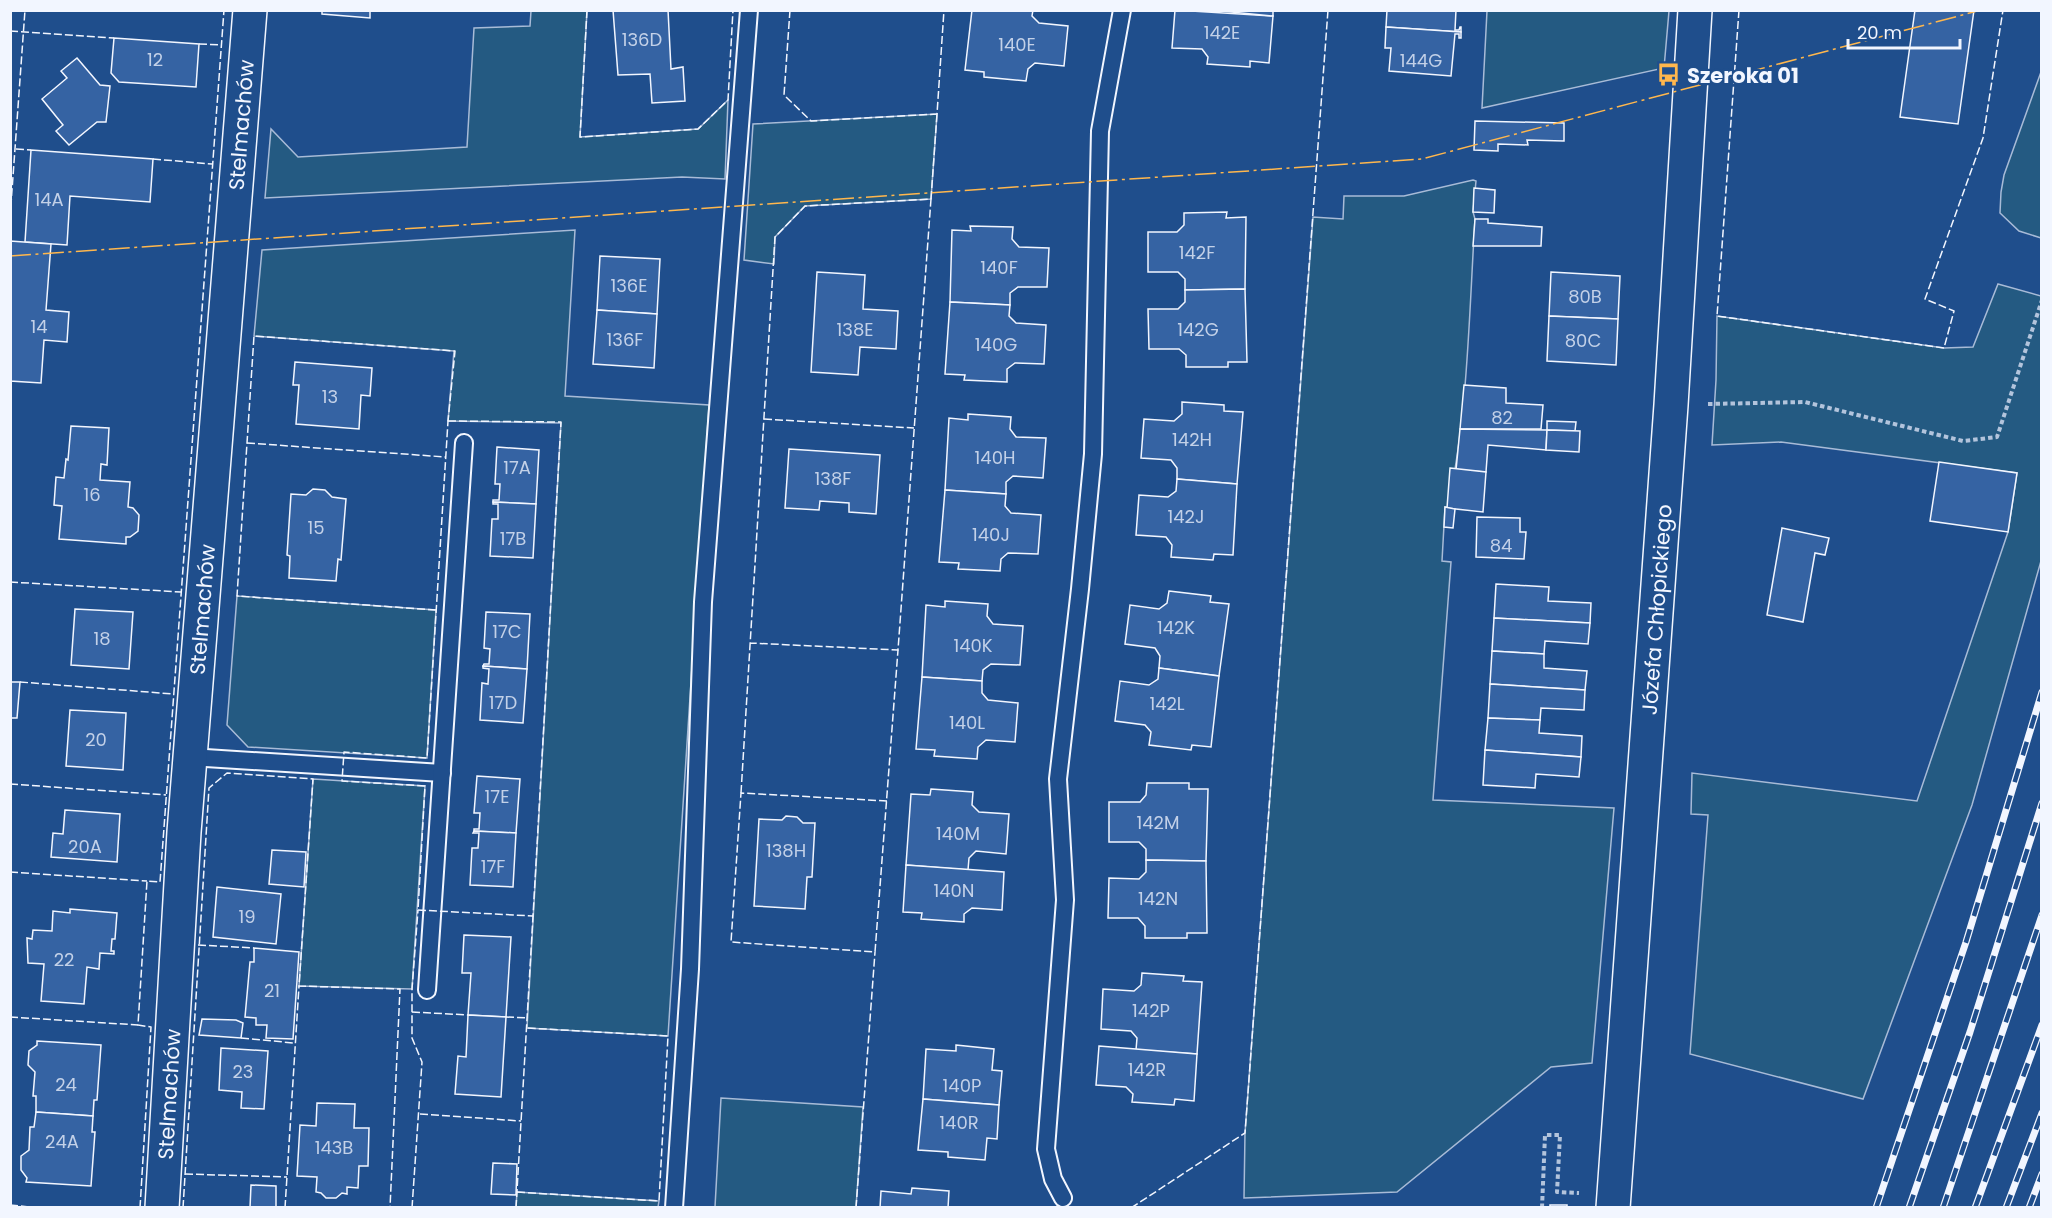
<svg xmlns="http://www.w3.org/2000/svg" width="2052" height="1218" viewBox="0 0 2052 1218" font-family="Poppins,sans-serif">
<rect width="100%" height="100%" fill="#1f4e8c"/>
<g fill="#245a82" stroke="#a8bbd7" stroke-width="1.5">
<polygon points="531,11 587,11 580,137 698,129 728,100 725,179 682,177 265,198 271,129 298,157 467,147 474,28 530,26"/>
<polygon points="1487,11 1669,11 1664,68 1482,108"/>
<polygon points="2041,72 2041,238 2019,231 2000,213 2001,192 2004,175"/>
<polygon points="937,114 931,199 805,206 775,237 774,264 744,260 753,124"/>
<path d="M1473 180 1476 181 1473 212 1475 219C1469 315 1468 413 1448 507H1445L1442 561 1451 562 1433 800 1614 808 1592 1063 1551 1067 1397 1192 1244 1198 1245 1133 1313 217 1343 219 1344 196H1404Z"/>
<polygon points="575,230 565,396 709,405 668,1036 527,1028 561,423 448,421 454,351 254,336 262,250"/>
<polygon points="1998,284 2041,296 2041,561 1972,805 1863,1099 1690,1054 1708,815 1691,814 1692,773 1917,801 2008,532 2017,473 1781,442 1712,445 1716,380 1717,316 1944,348 1973,347"/>
<polygon points="237,596 436,610 427,758 248,747 227,725"/>
<polygon points="313,779 425,786 412,989 299,986"/>
<polygon points="721,1098 863,1107 856,1207 715,1207"/>
<polygon points="517,1192 659,1201 658,1207 516,1207"/>
</g>
<g fill="#3563a3" stroke="#f2f6ff" stroke-width="1.5">
<polygon points="322,10 370,10 370,18 322,14"/>
<polygon points="613,10 668,10 671,69 683,67 685,101 652,103 650,74 618,75"/>
<polygon points="972,10 1033,10 1032,16 1039,23 1068,26 1064,66 1035,63 1028,69 1026,81 984,77 984,72 965,70"/>
<polygon points="1175,10 1273,16 1269,63 1250,61 1250,67 1207,64 1208,57 1202,49 1172,48"/>
<polygon points="1211,10 1273,10 1273,16"/>
<polygon points="1387,10 1456,10 1455,30 1459,30 1460,27 1461,27 1461,32 1386,27"/>
<polygon points="1915,10 1974,10 1958,124 1900,117"/>
<polygon points="1386,27 1461,32 1461,38 1459,38 1459,34 1455,34 1451,76 1389,71 1391,48 1385,48"/>
<polygon points="114,38 199,44 196,87 119,82 111,73"/>
<polygon points="77,58 100,85 110,86 106,122 97,122 69,145 56,131 63,125 42,99 67,78 61,71"/>
<polygon points="1475,121 1564,123 1564,141 1527,140 1528,145 1498,144 1498,151 1474,150"/>
<polygon points="31,150 153,159 150,202 70,196 67,245 25,242"/>
<polygon points="1474,188 1495,190 1494,213 1473,212"/>
<polygon points="1227,212 1226,218 1246,217 1245,289 1185,290 1185,279 1178,272 1148,272 1148,232 1177,232 1184,225 1184,213"/>
<polygon points="1475,219 1488,219 1488,223 1542,227 1541,246 1473,246"/>
<polygon points="970,226 1013,227 1012,239 1019,247 1049,248 1047,287 1018,287 1010,293 1010,305 950,302 952,230 971,231"/>
<polygon points="10,241 51,244 46,310 69,312 67,342 44,340 41,383 10,381"/>
<polygon points="600,256 660,259 657,314 597,310"/>
<polygon points="817,272 865,275 863,309 898,311 896,349 860,347 858,375 811,372"/>
<polygon points="1551,272 1620,276 1618,319 1549,316"/>
<polygon points="1245,289 1247,362 1228,362 1228,367 1186,367 1186,355 1179,349 1149,349 1148,309 1178,309 1185,302 1185,290"/>
<polygon points="950,302 1010,305 1009,316 1016,323 1046,325 1044,364 1015,363 1007,369 1007,382 964,380 965,375 945,374"/>
<polygon points="597,310 657,314 654,368 593,364"/>
<polygon points="1549,316 1618,319 1616,365 1547,361"/>
<polygon points="295,362 372,368 370,396 361,395 359,429 296,424 299,385 293,385"/>
<polygon points="1464,385 1506,388 1506,403 1543,405 1541,429 1460,429"/>
<polygon points="1182,402 1224,405 1224,411 1243,412 1237,484 1177,479 1177,468 1171,460 1141,458 1144,419 1174,421 1182,414"/>
<polygon points="968,414 1011,417 1010,429 1016,437 1046,438 1043,478 1013,476 1006,482 1006,494 945,490 949,418 968,420"/>
<polygon points="1547,421 1576,422 1575,431 1547,430"/>
<polygon points="71,426 109,428 107,465 101,464 100,480 130,482 128,507 133,508 139,515 138,531 130,537 126,537 126,544 59,539 62,506 54,505 56,477 64,478 66,459 68,460"/>
<polygon points="1460,429 1547,430 1546,450 1488,445 1486,472 1456,470"/>
<polygon points="1547,430 1580,431 1579,452 1546,450"/>
<polygon points="497,447 539,450 536,504 493,502 493,500 499,500 500,484 495,484"/>
<polygon points="789,449 880,455 876,514 849,512 849,503 820,501 819,510 785,508"/>
<polygon points="1939,462 2017,473 2008,532 1930,521"/>
<polygon points="1450,468 1486,472 1483,512 1447,508"/>
<polygon points="1177,479 1237,484 1233,555 1214,554 1213,560 1171,557 1172,545 1166,537 1136,535 1139,495 1168,497 1176,491"/>
<polygon points="313,489 325,490 332,497 346,499 341,560 338,559 336,581 289,578 290,556 287,555 291,494 306,495"/>
<polygon points="945,490 1006,494 1005,506 1011,513 1041,515 1038,554 1008,553 1001,559 1000,571 958,569 959,563 939,562"/>
<polygon points="493,502 536,504 533,558 490,556 492,519 498,519 498,504 493,504"/>
<polygon points="1445,507 1455,509 1453,528 1444,527"/>
<polygon points="1477,517 1520,518 1520,532 1526,532 1524,559 1476,557"/>
<polygon points="1782,528 1829,538 1825,555 1815,553 1803,622 1767,615"/>
<polygon points="1496,584 1549,587 1548,601 1591,603 1590,623 1494,618"/>
<polygon points="1169,591 1211,596 1210,602 1229,604 1219,676 1159,668 1160,656 1155,648 1125,644 1130,605 1159,609 1167,603"/>
<polygon points="945,601 988,604 987,616 993,624 1023,626 1020,665 991,664 983,670 982,681 922,677 926,605 945,607"/>
<polygon points="75,609 133,612 129,669 71,665"/>
<polygon points="486,612 530,614 527,669 483,666 484,664 489,664 490,649 484,648"/>
<polygon points="1494,618 1590,623 1588,644 1545,641 1544,654 1492,651"/>
<polygon points="1492,651 1544,654 1544,668 1587,671 1585,690 1490,684"/>
<polygon points="483,666 527,669 523,723 480,720 482,683 488,684 489,669 483,668"/>
<polygon points="1159,668 1219,676 1211,747 1192,745 1191,750 1149,745 1151,732 1145,725 1115,721 1120,681 1149,685 1158,679"/>
<polygon points="922,677 982,681 982,693 988,700 1018,703 1015,742 986,740 978,747 977,759 934,756 935,750 916,749"/>
<polygon points="10,682 20,682 17,718 10,718"/>
<polygon points="1490,684 1585,690 1584,710 1541,708 1540,720 1488,718"/>
<polygon points="70,710 126,713 123,770 66,766"/>
<polygon points="1488,718 1540,720 1539,733 1582,736 1581,757 1485,750"/>
<polygon points="1485,750 1581,757 1579,777 1536,774 1535,788 1483,785"/>
<polygon points="477,776 520,779 516,833 474,831 474,829 479,829 480,813 474,813"/>
<polygon points="1147,783 1189,783 1189,789 1208,789 1206,861 1146,860 1146,849 1139,842 1109,842 1109,802 1140,802 1146,795"/>
<polygon points="931,789 973,792 972,805 979,812 1009,814 1006,854 976,851 969,858 968,870 906,865 911,794 930,795"/>
<polygon points="65,810 120,814 117,862 51,857 53,833 63,834"/>
<polygon points="786,816 797,817 803,823 815,823 812,877 807,877 805,909 754,906 759,819 782,820"/>
<polygon points="474,831 516,833 513,887 470,885 472,848 478,848 479,833 473,833"/>
<polygon points="272,850 306,852 304,887 269,884"/>
<polygon points="1146,860 1206,861 1207,933 1187,933 1187,938 1145,938 1145,926 1138,918 1108,918 1109,878 1139,879 1146,872"/>
<polygon points="906,865 1004,872 1002,910 972,908 964,914 964,922 921,919 922,913 903,912"/>
<polygon points="217,887 281,894 276,944 213,937"/>
<polygon points="70,909 117,913 115,939 112,939 111,951 114,951 114,954 100,953 99,969 87,967 84,1004 41,1001 44,964 28,963 27,938 32,939 33,930 52,931 53,911 70,913"/>
<polygon points="464,935 511,937 506,1017 468,1015 471,973 462,973"/>
<polygon points="254,948 299,952 293,1039 266,1038 267,1025 256,1025 256,1018 245,1017 250,962 254,962"/>
<polygon points="1142,973 1184,976 1183,981 1202,982 1197,1054 1136,1050 1137,1038 1131,1031 1101,1029 1103,989 1134,991 1141,985"/>
<polygon points="468,1015 506,1017 501,1097 455,1094 458,1056 466,1057"/>
<polygon points="202,1019 236,1020 243,1023 241,1038 199,1035"/>
<polygon points="37,1041 101,1045 97,1100 94,1100 93,1116 36,1112 36,1096 33,1096 35,1072 28,1065 29,1051 37,1045"/>
<polygon points="956,1045 994,1049 992,1070 1002,1071 999,1105 923,1099 926,1049 956,1051"/>
<polygon points="1099,1046 1197,1054 1194,1101 1175,1099 1174,1105 1132,1102 1133,1094 1126,1087 1096,1085"/>
<polygon points="221,1048 268,1051 264,1109 241,1108 242,1092 219,1090"/>
<polygon points="923,1099 999,1105 997,1139 987,1138 985,1160 948,1157 948,1152 918,1150"/>
<polygon points="317,1103 355,1104 354,1128 369,1128 368,1166 359,1166 358,1188 347,1187 347,1194 342,1193 336,1198 326,1198 321,1193 316,1192 317,1177 297,1176 300,1125 316,1126"/>
<polygon points="36,1112 93,1116 92,1132 95,1132 91,1186 26,1182 27,1178 21,1170 21,1156 29,1150 30,1127 34,1127"/>
<polygon points="493,1163 517,1164 516,1195 491,1194"/>
<polygon points="251,1185 276,1186 276,1208 250,1208"/>
<polygon points="912,1188 949,1191 948,1208 880,1208 881,1191 911,1194"/>
<rect x="1550" y="1205" width="17" height="3"/>
</g>
<g fill="none" stroke-linecap="round" stroke-linejoin="round">
<defs>
<g id="service">
<polyline points="190,757 442,773"/>
<polyline points="427,990 464,443"/>
<polyline points="1063,1198 1053,1179 1046,1149 1065,900 1058,779 1080,589 1093,454 1100,131 1122,10"/>
<polyline points="674,1208 690,969 703,602 749,10"/>
</g>
<g id="minor">
<path id="s1" d="M162 1208 184 832 250 10"/>
<path id="s2" d="M1613 1208 1671 405 1695 10"/>
</g>
</defs>
<use href="#service" stroke="#f2f6ff" stroke-width="20"/>
<use href="#minor" stroke="#f2f6ff" stroke-width="36"/>
<g stroke="#b3c4dc" stroke-width="4" stroke-dasharray="4.5 3" stroke-linecap="butt">
<polyline points="1708,404 1805,402 1963,441 1997,437 2042,300"/>
<polyline points="1542,1208 1545,1135 1560,1135 1557,1192 1579,1193"/>
</g>
<use href="#service" stroke="#1f4e8c" stroke-width="16"/>
<use href="#minor" stroke="#1f4e8c" stroke-width="33"/>
<defs>
<g id="rail">
<polyline points="1876,1208 1966,942 2042,692"/>
<polyline points="1909,1208 1970,1032 2042,803"/>
<polyline points="1943,1208 2042,915"/>
<polyline points="1975,1208 2042,1025"/>
<polyline points="2006,1208 2042,1113"/>
<polyline points="2029,1208 2042,1174"/>
</g>
</defs>
<use href="#rail" stroke="#f2f6ff" stroke-width="7"/>
<use href="#rail" stroke="#1f4e8c" stroke-width="4.5" stroke-dasharray="14" stroke-linecap="butt"/>
<g stroke="#f2f6ff" stroke-width="1.5" stroke-dasharray="8 3" stroke-linecap="butt">
<polyline points="587,10 580,137 698,129 728,100 733,10"/>
<polyline points="790,10 784,95 811,121 937,114 944,10"/>
<polyline points="1739,10 1717,316 1944,348 1954,311 1925,299 1983,138 2003,10"/>
<polyline points="10,31 114,38"/>
<polyline points="199,44 221,45"/>
<polyline points="16,149 31,150"/>
<polyline points="153,159 212,164"/>
<polyline points="931,199 937,114"/>
<polyline points="10,218 25,10"/>
<polyline points="764,419 914,428"/>
<polygon points="448,421 561,422 533,916 418,910 425,786 342,781 344,752 427,758"/>
<polyline points="247,443 446,457"/>
<polyline points="10,582 181,592"/>
<polyline points="436,610 237,596 254,336 455,351 448,421"/>
<polyline points="20,682 173,694"/>
<polyline points="10,784 166,795"/>
<polyline points="741,793 775,237 805,206 931,199 898,650 750,643"/>
<polyline points="887,801 741,793 731,942 875,952 898,650"/>
<polyline points="10,872 147,881"/>
<polyline points="198,945 254,948"/>
<polyline points="412,1012 468,1015"/>
<polyline points="10,1017 138,1025"/>
<polyline points="506,1017 528,1018"/>
<polyline points="241,1038 294,1043"/>
<polyline points="420,1114 521,1121"/>
<polyline points="185,1174 287,1177"/>
<polyline points="517,1192 659,1201 668,1036 527,1028"/>
<polyline points="10,1205 40,1208"/>
<polyline points="140,1208 151,1027 138,1025 147,881 160,882 224,10"/>
<polyline points="183,1208 209,788 227,773 313,779 299,986 400,989 390,1208"/>
<polyline points="285,1208 299,986"/>
<polyline points="412,1208 422,1062 412,1038 412,989 418,910"/>
<polyline points="516,1208 533,916"/>
<polyline points="856,1208 875,952"/>
<polyline points="1131,1208 1245,1133 1328,10"/>
</g>
<polyline stroke="#ffb74d" stroke-width="1.5" stroke-dasharray="21 4.5 3 4.5" stroke-linecap="butt" points="10,256 1422,159 1981,10"/>
</g>
<defs>
<symbol id="bus-bare" viewBox="-9 -9 18 18"><path d="M-5-6H5V4H4V6H2V4H-2V6H-4V4H-5ZM-3.5-4V0h7V-4ZM-3.5 1.2v1.5H-2V1.2ZM2 1.2v1.5H3.5V1.2Z" fill="#ffb74d" stroke="#1f4e8c" stroke-width="2.5" paint-order="stroke"/></symbol>
</defs>
<g fill-rule="evenodd">
<use href="#bus-bare" x="1652" y="58" width="33" height="33"/>
</g>
<g text-anchor="middle" dominant-baseline="central" stroke-width="4.5" stroke-linejoin="round" paint-order="stroke">
<g font-size="18" fill="#c3d1e8">
<text x="1222" y="32">142E</text>
<text x="642" y="39">136D</text>
<text x="1017" y="44">140E</text>
<text x="155" y="59">12</text>
<text x="1421" y="60">144G</text>
<text x="49" y="199">14A</text>
<text x="1197" y="252">142F</text>
<text x="999" y="267">140F</text>
<text x="629" y="285">136E</text>
<text x="1585" y="296">80B</text>
<text x="39" y="326">14</text>
<text x="855" y="329">138E</text>
<text x="1198" y="329">142G</text>
<text x="625" y="339">136F</text>
<text x="1583" y="340">80C</text>
<text x="996" y="344">140G</text>
<text x="330" y="396">13</text>
<text x="1502" y="417">82</text>
<text x="1192" y="439">142H</text>
<text x="995" y="457">140H</text>
<text x="517" y="467">17A</text>
<text x="833" y="478">138F</text>
<text x="92" y="494">16</text>
<text x="1186" y="516">142J</text>
<text x="316" y="527">15</text>
<text x="991" y="534">140J</text>
<text x="513" y="538">17B</text>
<text x="1501" y="545">84</text>
<text x="1176" y="627">142K</text>
<text x="507" y="631">17C</text>
<text x="102" y="638">18</text>
<text x="973" y="645">140K</text>
<text x="503" y="702">17D</text>
<text x="1167" y="703">142L</text>
<text x="967" y="722">140L</text>
<text x="96" y="739">20</text>
<text x="497" y="796">17E</text>
<text x="1158" y="822">142M</text>
<text x="958" y="833">140M</text>
<text x="85" y="846">20A</text>
<text x="786" y="850">138H</text>
<text x="493" y="866">17F</text>
<text x="954" y="890">140N</text>
<text x="1158" y="898">142N</text>
<text x="247" y="916">19</text>
<text x="64" y="959">22</text>
<text x="272" y="990">21</text>
<text x="1151" y="1010">142P</text>
<text x="1147" y="1069">142R</text>
<text x="243" y="1071">23</text>
<text x="66" y="1084">24</text>
<text x="962" y="1085">140P</text>
<text x="959" y="1122">140R</text>
<text x="62" y="1141">24A</text>
<text x="334" y="1147">143B</text>
</g>
<g font-size="21" font-weight="bold" fill="#f2f6ff" stroke="#1f4e8c" text-anchor="start">
<text x="1687" y="75">Szeroka 01</text>
</g>
<g font-size="21" fill="#f2f6ff" stroke="#1f4e8c">
<text stroke="none"><textPath href="#s1" startOffset="1086">Stelmachów</textPath></text>
<text stroke="none"><textPath href="#s1" startOffset="600">Stelmachów</textPath></text>
<text stroke="none"><textPath href="#s2" startOffset="600">Józefa Chłopickiego</textPath></text>
<text stroke="none"><textPath href="#s1" startOffset="114">Stelmachów</textPath></text>
</g>
</g>
<rect width="2052" height="1218" fill="none" stroke="#f2f6ff" stroke-width="24"/>
<path d="M1848 39v9h112v-9" fill="none" stroke="#f2f6ff" stroke-width="3"/>
<text x="1857" y="39" font-size="18" fill="#f2f6ff" stroke="#1f4e8c" stroke-width="4.5" paint-order="stroke">20 m</text>
</svg>
